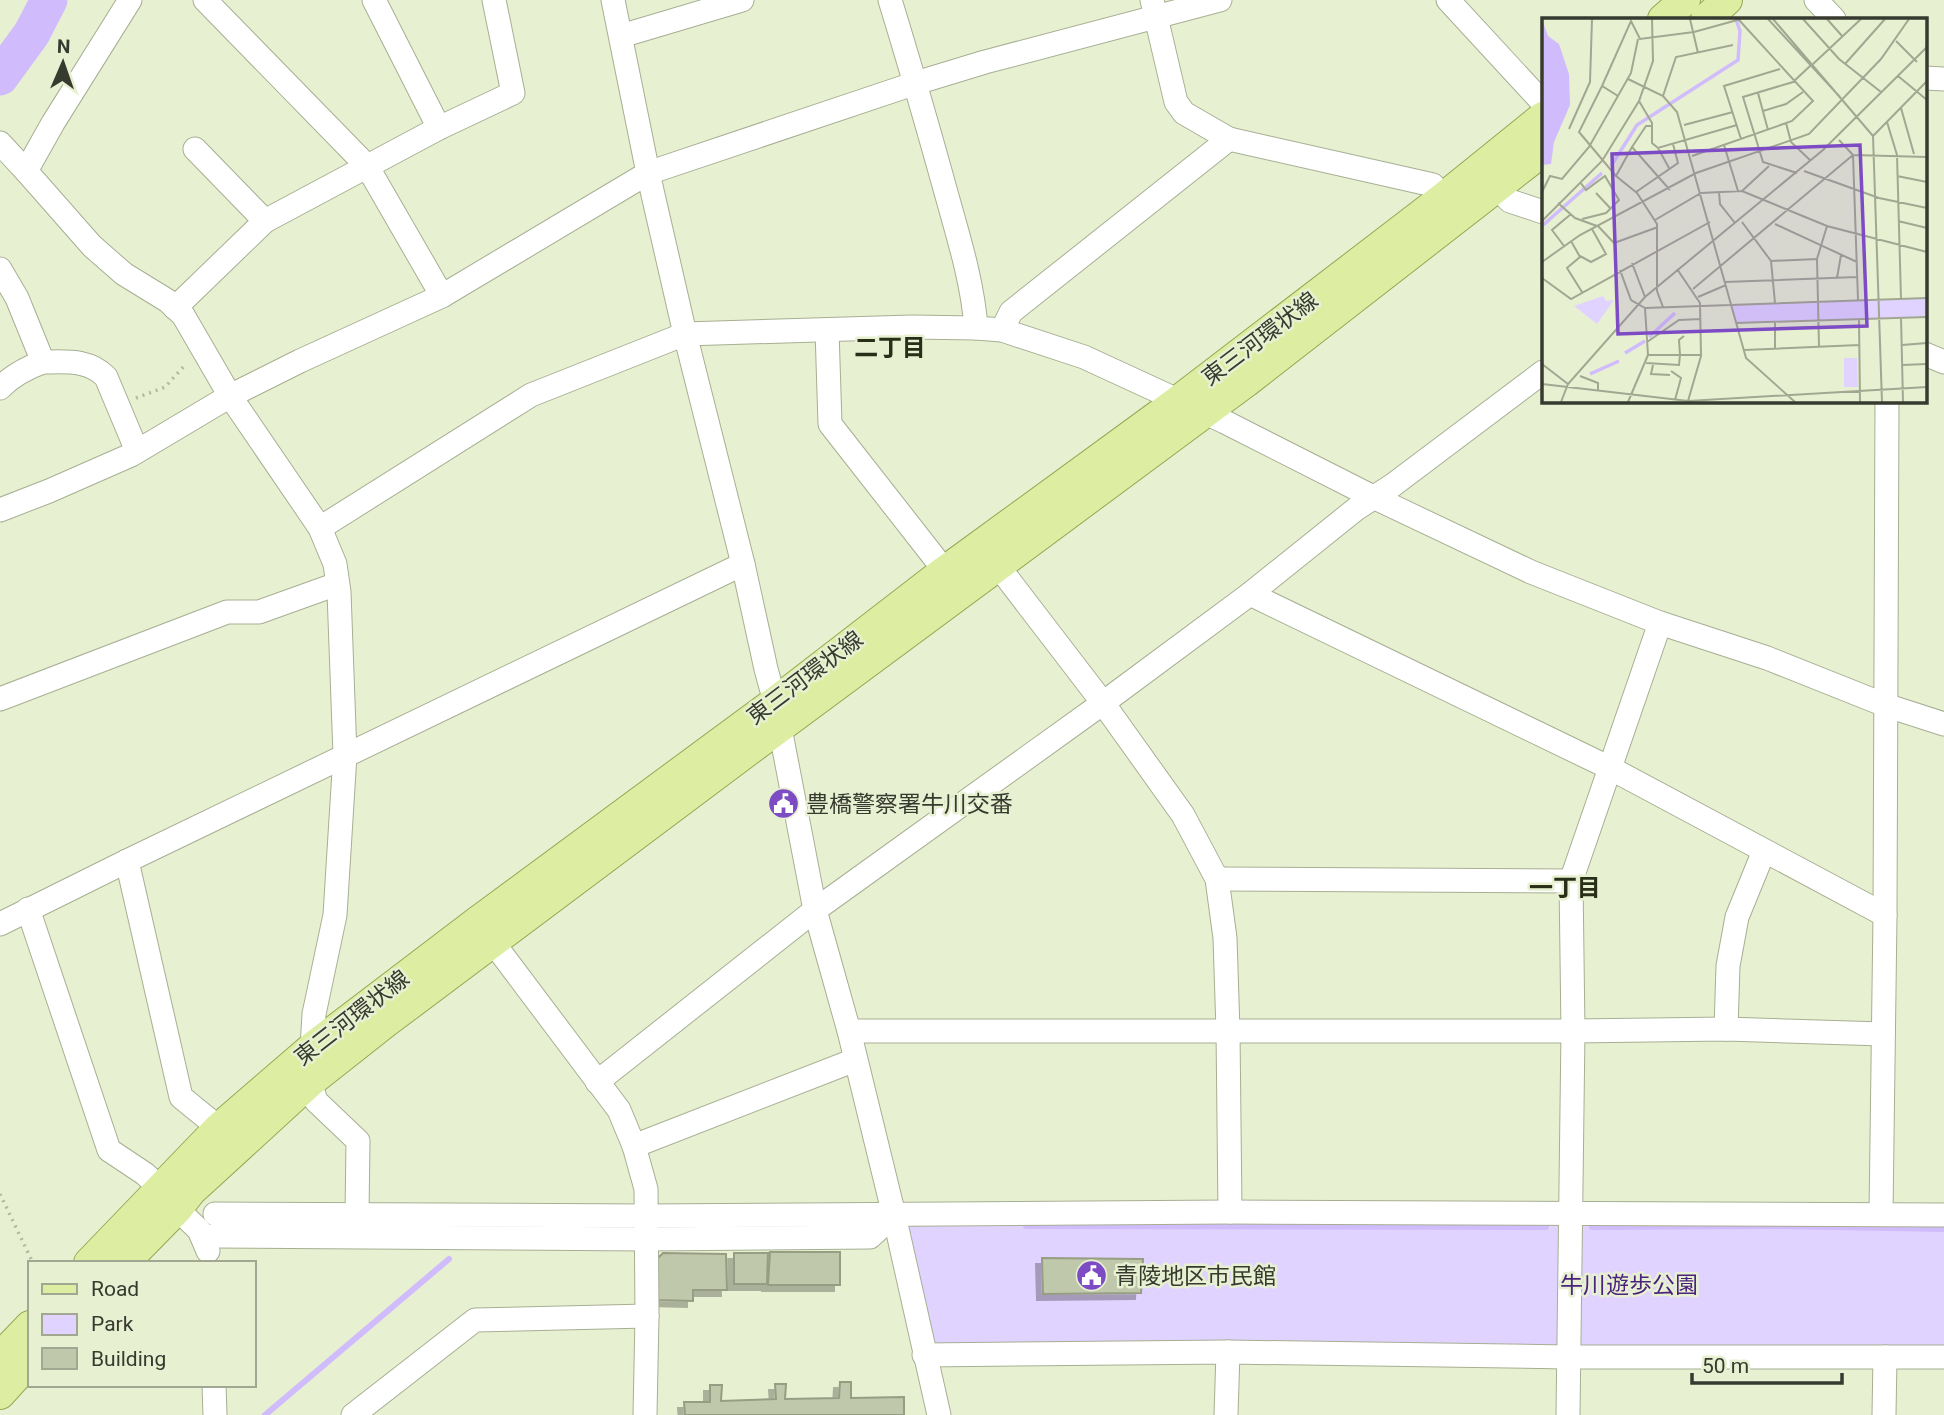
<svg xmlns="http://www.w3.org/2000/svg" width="1944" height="1415" viewBox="0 0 1944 1415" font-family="Roboto,'Noto Sans JP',sans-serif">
<defs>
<filter id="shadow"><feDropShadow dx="-6" dy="6" stdDeviation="0" flood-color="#0004"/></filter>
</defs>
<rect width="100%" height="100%" fill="#e8f0d2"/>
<polygon fill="#e0d3ff" points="894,1215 1944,1216 1944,1357 924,1355"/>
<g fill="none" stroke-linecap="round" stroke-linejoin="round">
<g stroke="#d0bcfc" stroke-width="6">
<polyline points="1026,1226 1546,1227"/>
<polyline points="1592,1227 1774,1226 1944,1229"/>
<polyline points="265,1415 449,1259"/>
</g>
<polyline stroke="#d0bcfc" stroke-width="37" points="0,77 32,33 49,0"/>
</g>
<g fill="#c0c8ac" stroke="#969d82" stroke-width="2" filter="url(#shadow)">
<polygon points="770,1252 840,1252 840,1285 768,1285"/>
<polygon points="663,1253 726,1254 727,1290 693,1290 693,1301 656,1300 657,1259"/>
<polygon points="734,1253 768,1253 767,1284 734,1284"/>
<polygon points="1042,1258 1143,1259 1141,1293 1043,1294"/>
<polygon points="840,1382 851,1382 851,1398 904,1397 904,1415 685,1415 684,1402 710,1402 710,1385 722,1385 721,1401 776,1399 775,1384 786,1384 785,1399 839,1398"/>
</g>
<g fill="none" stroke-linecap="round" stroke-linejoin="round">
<defs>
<g id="minor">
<polyline points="130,0 53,123 26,171 92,246 124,274 168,301 183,315 230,396 320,528 335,564 339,592 345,755 335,915 314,1014 310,1082 316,1101 358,1141 357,1214"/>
<polyline points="205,0 367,166 442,296"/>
<polyline points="374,0 439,128"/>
<polyline points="613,0 648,173 685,334 743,564 766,669 775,702 815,910 849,1031 894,1215 939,1415"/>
<path d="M890 0C910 65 929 131 947 196 959 239 973 284 976 328"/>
<polyline points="1152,0 1176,102 1184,113 1229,139 1433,185 1443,198"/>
<polyline points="1448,0 1543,103"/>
<polyline points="1816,0 1834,19"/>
<polyline points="621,36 742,0"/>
<polyline points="1925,78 1944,79"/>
<polyline points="0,143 26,171"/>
<polyline points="195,149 265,221"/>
<polyline points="1497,188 1510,201 1543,212"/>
<path d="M0 269 17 298 43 362C26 368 13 375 0 388"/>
<polyline points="175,308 265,221 439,128 513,93 494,0"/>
<polyline points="827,330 830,424 945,571"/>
<polyline points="1002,330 1011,312 1229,139"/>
<polyline points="1925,354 1944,362"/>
<path d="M43 362C66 362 89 359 106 377L137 451"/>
<polyline points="0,510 49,491 131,455 230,396 300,361 442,296 648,173 916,83 985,62 1220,0"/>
<polyline points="320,528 531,395 685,334 912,327 976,328 1002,330 1084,357 1225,422 1373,497 1531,572 1660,623 1767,658 1885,705 1944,724"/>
<polyline points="998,566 1103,703 1183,815 1217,879 1225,938 1228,1031 1230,1212"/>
<polyline points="1250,594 1610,768 1885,915"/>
<polyline points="0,699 227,612 259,612 337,584"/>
<polyline points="127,861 181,1097 219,1128"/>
<polyline points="1217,879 1571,881"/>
<polyline points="28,909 109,1150 145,1174 160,1188 177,1209 199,1230 208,1251"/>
<polyline points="0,924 127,861 743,564"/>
<polyline points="483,929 619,1110 634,1146 646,1189 647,1316 645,1415"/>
<polyline points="1726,1029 1728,966 1737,917 1764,851"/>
<polyline points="849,1031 1573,1031 1726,1029 1883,1034"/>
<polyline points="597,1082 815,910 1103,703 1250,594 1356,509 1393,485 1543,372"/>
<polyline points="634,1146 855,1060"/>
<polyline points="215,1214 646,1216 1230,1212 1944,1215"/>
<polyline points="1881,1214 1885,915 1887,401"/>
<polyline points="211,1236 646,1239 870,1237 894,1215"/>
<polyline points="924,1355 1228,1352 1569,1357 1944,1357"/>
<polyline points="214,1385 215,1415"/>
<polyline points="353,1415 475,1320 647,1316"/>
<polyline points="1226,1415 1228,1352"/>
<polyline points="1568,1415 1573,1031 1571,881 1660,623"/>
<polyline points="1884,1415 1885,1357"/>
</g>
<g id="major">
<polyline points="1663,19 1685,0"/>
<polyline points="1706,19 1727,0"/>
<polyline points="89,1263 219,1128 314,1046 477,922 775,702 945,571 1178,401 1443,198 1543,117"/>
<polyline points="124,1263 177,1209 191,1191 310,1082 386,1022 745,753 1246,382 1543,151"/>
<polyline points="0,1357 30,1326"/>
<polyline points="0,1394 30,1361"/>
</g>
</defs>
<use href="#minor" stroke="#a7af93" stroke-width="25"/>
<use href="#major" stroke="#95a852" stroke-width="32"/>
<g stroke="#b2b9a1" stroke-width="3.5" stroke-dasharray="2 5" stroke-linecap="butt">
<polyline points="136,398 165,387 186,364"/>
<polyline points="0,1194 33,1263"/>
</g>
<use href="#minor" stroke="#fff" stroke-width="23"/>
<use href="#major" stroke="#ddeea3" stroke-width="30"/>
</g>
<defs>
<symbol id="civic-disc" viewBox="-11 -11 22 22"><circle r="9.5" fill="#7d4cc4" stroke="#e8f0d2"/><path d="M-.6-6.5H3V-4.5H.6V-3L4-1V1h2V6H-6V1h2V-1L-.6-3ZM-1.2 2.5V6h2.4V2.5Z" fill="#fff"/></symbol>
</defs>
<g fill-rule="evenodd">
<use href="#civic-disc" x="766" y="786" width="35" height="35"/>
<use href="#civic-disc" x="1074" y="1258" width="35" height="35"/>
</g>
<g text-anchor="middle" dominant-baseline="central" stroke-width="5" stroke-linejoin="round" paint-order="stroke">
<g font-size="23" fill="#373a2f" stroke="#e8f0d2">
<text transform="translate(1260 339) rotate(-37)">東三河環状線</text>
<text transform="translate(805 678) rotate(-37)">東三河環状線</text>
<text transform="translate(352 1018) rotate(-38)">東三河環状線</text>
</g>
<g font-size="23" fill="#373a2f" stroke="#e8f0d2" text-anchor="start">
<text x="806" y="804">豊橋警察署牛川交番</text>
<text x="1115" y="1276">青陵地区市民館</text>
</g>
<g font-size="23" fill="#4a237d" stroke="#e8f0d2">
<text x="1629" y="1285">牛川遊歩公園</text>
</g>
<g font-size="24" font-weight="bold" fill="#282e17" stroke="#e8f0d2">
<text x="890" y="348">二丁目</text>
<text x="1565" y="888">一丁目</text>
</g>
</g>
<g transform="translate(1542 18)">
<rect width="385" height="385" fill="#e8f0d2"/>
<path d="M61 278 64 283 72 282 55 306 32 288ZM385 280V299L194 305 190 287ZM302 340H315L316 369H302Z" fill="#e0d3ff"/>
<path d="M0 1 6 18 17 26 27 56 28 87 12 124 9 146 0 147Z" fill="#d0bcfc"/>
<path fill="none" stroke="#d0bcfc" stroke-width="3.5" d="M69 148 95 107 196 42 198 13 194 1M0 208 60 155M107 319 133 295M83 335 103 323M48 356 77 343"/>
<path fill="none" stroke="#a1a791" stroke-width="2" d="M148 1 156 35M226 1 298 79M231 1 331 118 340 384M261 1 297 41 339 74M285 1 301 19M354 23 375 44M271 46 319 1M303 46 343 1M356 58 385 82M86 61 121 78 135 94 204 340 253 384M60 68 89 3 98 21 152 14 199 1M216 75 226 112M121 78 134 39 191 27M97 83 110 105V125L116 130 195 107M359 90 372 136M221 93 244 86 261 74M345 104 355 137 359 281M244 105 249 124 269 143M142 107 191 94M27 111 48 64 50 1M331 118 385 63M199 121 182 68 238 51M297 122 311 137 316 282M182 127 196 173M90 129 104 108H110M116 130 127 150M150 138 250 103 271 83 197 2M262 153 337 180 385 190M255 155 221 144 201 79 251 64 268 48M74 158 37 114 60 68 76 78M355 158 385 164M38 164 44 172 63 158 77 182 64 195 40 201M200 173 227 148M0 174 8 158 20 161 47 129 89 55 96 21M94 174 136 145 131 126M177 174 178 186 193 205M54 175 69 191M16 185 33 200 55 208M113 202 159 175 200 173 285 208 385 234M0 203 60 143 97 83 111 43 110 1M356 203 385 210M200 204 229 243 233 285M233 206 315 244M56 208 72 225 116 209M29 223 38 239 25 250 40 274M22 228 10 212 29 196M38 238 49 244 64 236 50 211M229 243 275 241M0 244 38 217 154 155 267 116 339 41 367 1M90 245 103 279M135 251 158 285 159 338 146 383M78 252 89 282 103 290 106 337 86 384M0 260 29 281 168 204M295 260 299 237M183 264 315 259M151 271 311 137 385 139M156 279 184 267M121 289 115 273V206L95 175 74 158 90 129 128 172M103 290 385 280M359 299 361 384M317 301 318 384M233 303V331M194 305 385 299M105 324 137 302 159 301M360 327 385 325M277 328 275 241 285 208M202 332 317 327M106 337H138L137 322 142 318M104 345 137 347 138 337H159M0 346 26 366M111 347 109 356 128 357M360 347 385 346M129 353 139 360 133 382M38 358 56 365V373M0 366 146 383 385 369M19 384 26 366 103 279 281 132 385 29"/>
<path fill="#7d4cc4" fill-opacity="0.15" stroke="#7d4cc4" stroke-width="3.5" d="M318 127 325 308 76 316 70 136Z"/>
<rect width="385" height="385" fill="none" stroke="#373a2f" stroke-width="3.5"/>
</g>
<rect x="28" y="1261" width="228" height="126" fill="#e8f0d2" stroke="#a1a791" stroke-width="2"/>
<rect x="42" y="1284" width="35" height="10" fill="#ddeea3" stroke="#a1a791" stroke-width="2"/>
<text x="91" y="1296" font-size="21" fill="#373a2f">Road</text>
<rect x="42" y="1314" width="35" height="21" fill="#e0d3ff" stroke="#a1a791" stroke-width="2"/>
<text x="91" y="1331" font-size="21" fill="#373a2f">Park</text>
<rect x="42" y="1348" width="35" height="21" fill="#c0c8ac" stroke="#a1a791" stroke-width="2"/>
<text x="91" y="1366" font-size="21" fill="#373a2f">Building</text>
<g transform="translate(63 63) rotate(2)" stroke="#e8f0d2" stroke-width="5" paint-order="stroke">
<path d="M0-5L12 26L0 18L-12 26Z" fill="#373a2f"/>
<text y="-10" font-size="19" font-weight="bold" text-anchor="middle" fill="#373a2f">N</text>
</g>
<path d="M1692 1373v10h150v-10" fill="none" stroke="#373a2f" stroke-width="3.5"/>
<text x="1702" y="1373" font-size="21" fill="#373a2f" stroke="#e8f0d2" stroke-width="5" paint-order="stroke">50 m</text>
</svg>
